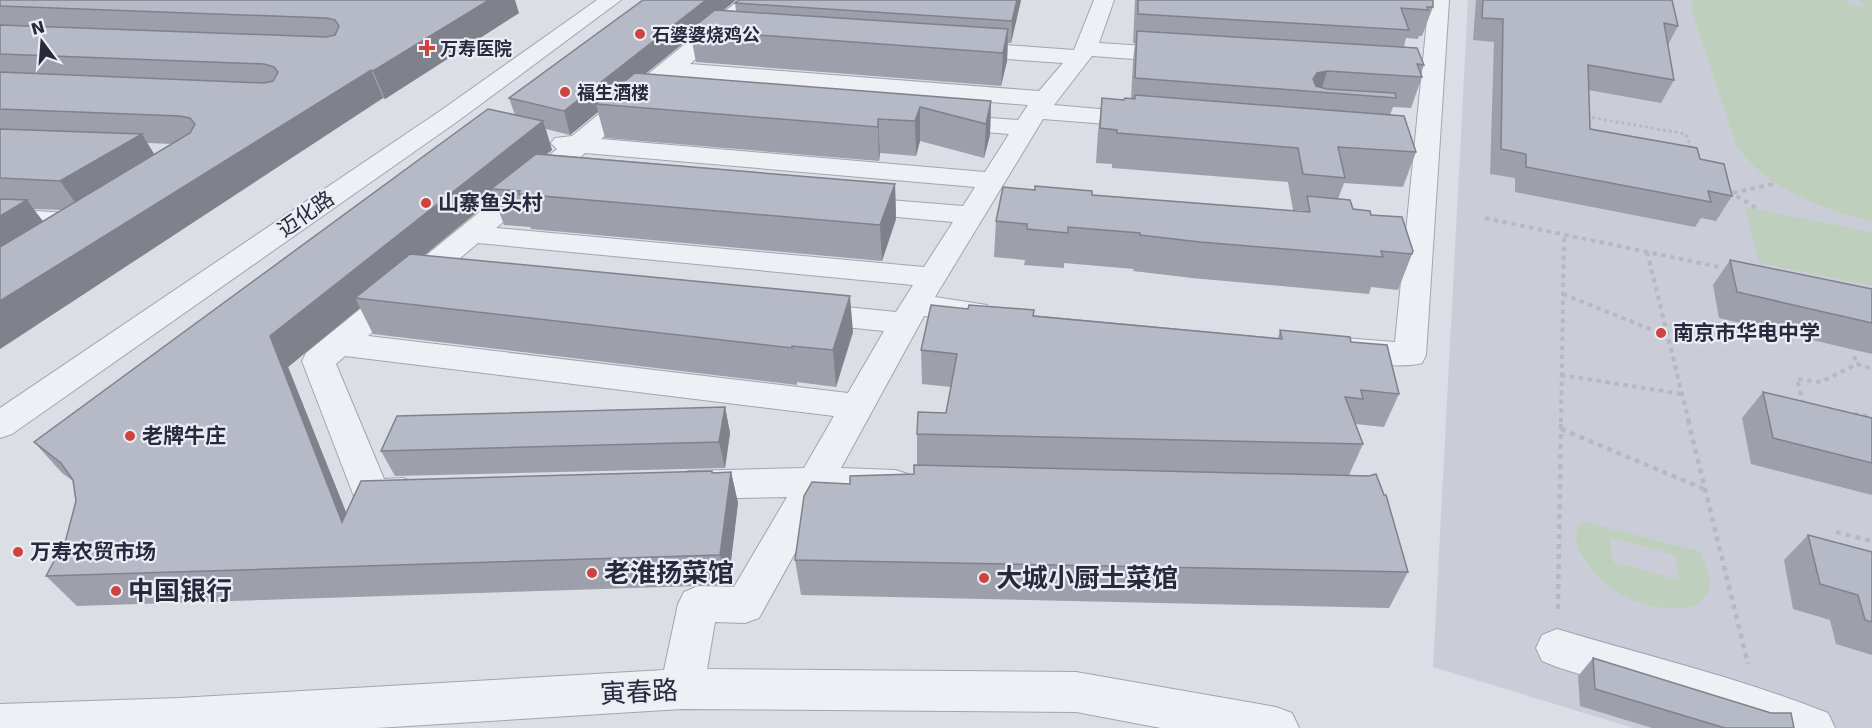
<svg xmlns="http://www.w3.org/2000/svg" width="1872" height="728" viewBox="0 0 1872 728" font-family="'DejaVu Sans','Noto Sans SC',sans-serif">
<rect width="100%" height="100%" fill="#dcdee6"/>
<polygon fill="#cacdd8" points="1468,0 1872,0 1872,728 1633,728 1433,667"/>
<g fill="#bed0bd" fill-rule="evenodd">
<path d="M1693 0H1842L1865 8 1860 0H1872V222C1822 209 1766 189 1736 145L1693 14 1691 6Z"/>
<polygon points="1745,207 1872,232 1872,286 1759,263"/>
<path d="M1581 521 1699 551C1734 613 1674 618 1630 599 1612 591 1595 577 1585 560 1580 553 1575 543 1576 534 1577 530 1580 525 1581 521ZM1610 538 1675 555 1679 580 1613 562Z"/>
</g>
<g fill="none" stroke-linecap="round" stroke-linejoin="round">
<defs>
<g id="minor">
<polygon points="597,0 621,0 458,121 12,434 0,438 0,408 440,111"/>
<path d="M739 0H762L690 64 1039 91 1063 63 963 56 955 54 952 49 955 44 963 42 1074 50 1094 0H1114L1099 43 1177 48 1185 50 1188 55 1185 60 1177 62 1092 56 1054 105 1145 113 1154 115 1157 120 1154 125 1145 127 1043 119 935 297 987 305 992 312 987 319 976 322 924 316 841 468 895 470 908 474 913 484 908 494 895 498 826 497 759 618 745 623 715 622 707 669 1076 672 1276 707 1292 713 1299 728H1161L1076 712 682 709 376 728H0V704L179 698 664 670 678 604 684 592 698 586 734 587 787 497 689 499 676 495 670 485 676 475 689 471 804 468 834 416 345 356 336 364 384 479 403 478 416 483 422 493 416 503C397 509 378 511 359 504L353 494 302 361 306 353 557 149 551 143 555 138 572 136ZM675 76 1028 105 1018 120 946 115 937 117 934 122 937 127 946 129 1009 134 985 172 601 139ZM585 153 975 187 963 206 852 197 842 199 838 205 842 211 852 213 953 222 924 267 496 228ZM478 243 913 285 896 312 806 303 795 306 790 313 795 320 806 323 884 331 848 393 368 336Z"/>
<path d="M1429 0H1449L1426 355 1422 363C1399 369 1355 363 1333 357L1328 349 1333 341 1344 338 1395 342Z"/>
<polygon points="0,209 88,214 98,216 102,222 98,228 88,230 0,225"/>
<path d="M1557 629C1647 656 1740 678 1828 713L1835 728H1752L1557 667 1542 661 1536 648 1542 635Z"/>
</g>
</defs>
<use href="#minor" stroke="#a2a4b0" stroke-width="2"/>
<g stroke="#b7b9c1" stroke-width="3" stroke-dasharray="3 3" stroke-linecap="butt">
<polyline points="1589,114 1589,117 1686,134 1692,150"/>
<polyline points="1771,185 1773,184"/>
</g>
<g stroke="#b7b9c1" stroke-width="4" stroke-dasharray="4.5 4.5" stroke-linecap="butt">
<polyline points="1729,191 1759,210"/>
<polyline points="1733,193 1773,184"/>
<polyline points="1485,218 1719,267"/>
<polyline points="1647,252 1689,422"/>
<polyline points="1563,294 1667,336"/>
<polyline points="1854,356 1857,364"/>
<polyline points="1561,375 1682,394"/>
<polyline points="1803,404 1797,379 1821,382 1857,364 1872,369"/>
<polyline points="1854,414 1872,416"/>
<polyline points="1561,422 1564,235"/>
</g>
<g stroke="#b7b9c1" stroke-width="4.5" stroke-dasharray="5 5" stroke-linecap="butt">
<polyline points="1688,420 1748,664"/>
<polyline points="1561,429 1704,489"/>
<polyline points="1836,532 1872,541"/>
<polyline points="1558,609 1561,420"/>
</g>
<use href="#minor" fill="#eff0f5" fill-rule="evenodd"/>
</g>
<g fill="#9d9faa" fill-rule="evenodd">
<path d="M0 0 519 13 385 99 383 98 0 349ZM147 143 173 144 155 155ZM33 209 62 210 43 221Z"/>
<polygon points="739,0 1021,0 1011,43 1008,43 1007,61 1001,86 696,62 691,37 645,74 991,101 990,135 984,158 920,141 916,156 880,153 879,161 605,138 598,112 570,135 546,129 552,150 547,154 895,184 896,219 882,261 531,229 530,227 504,225 494,198 424,255 853,332 836,387 797,382 797,385 373,334 360,308 288,367 346,513 713,473 731,472 738,503 728,585 77,606 46,576 66,539 76,501 73,481 62,473 34,442 515,115 509,98 724,10 736,11 735,3"/>
<polygon points="1135,0 1433,0 1433,7 1422,36 1419,36 1418,39 1406,38 1404,47 1424,65 1421,73 1422,77 1411,108 1393,107 1390,115 1416,152 1403,187 1344,183 1338,199 1353,209 1371,215 1412,254 1398,290 1371,287 1369,294 1192,278 1133,271 1134,269 1064,263 1064,268 1024,265 1025,260 994,257 996,221 1092,195 1302,212 1303,210 1293,210 1288,182 1112,168 1112,164 1096,163 1098,132 1102,98 1124,100 1131,99 1133,61 1135,43 1133,43"/>
<polygon points="1476,0 1672,0 1678,26 1668,45 1674,80 1661,103 1588,90 1590,129 1700,159 1732,196 1716,221 1701,218 1695,227 1515,192 1515,178 1490,174 1494,42 1473,40"/>
<polygon points="1730,260 1872,289 1872,354 1719,318 1713,285"/>
<polygon points="968,309 1278,338 1280,330 1351,342 1399,394 1384,427 1355,424 1363,444 1349,475 1408,572 1389,608 801,595 795,560 850,484 914,474 917,465 917,434 946,413 951,387 922,384 921,350"/>
<polygon points="1763,392 1872,418 1872,495 1751,464 1742,418"/>
<polygon points="725,407 730,433 725,468 395,476 381,451"/>
<polygon points="1808,535 1872,552 1872,655 1836,644 1830,620 1793,609 1784,560"/>
<polygon points="1593,658 1794,728 1652,728 1580,706 1578,676"/>
</g>
<g fill="#7f828b">
<polygon points="489,0 515,0 519,13 385,99 373,71"/>
<polygon points="706,0 736,0 699,31 690,30 691,37 607,105 596,104 598,112 570,135 564,111"/>
<polygon points="1017,0 1021,0 1011,43 1012,21"/>
<polygon points="1008,29 1007,61 1001,86 1003,53"/>
<polygon points="371,70 383,98 0,349 0,301"/>
<polygon points="1327,71 1321,92 1309,91 1313,79 1317,73"/>
<polygon points="991,101 990,135 984,158 986,124"/>
<polygon points="920,107 920,141 916,156 915,121"/>
<polygon points="878,119 880,153 879,161 878,127"/>
<polygon points="543,121 552,150 503,190 491,189 494,198 370,300 355,298 360,308 288,367 362,552 342,522 270,336"/>
<polygon points="142,134 160,164 81,211 60,181"/>
<polygon points="895,184 896,219 882,261 880,225"/>
<polygon points="27,200 50,231 0,260 0,216"/>
<polygon points="850,296 853,332 836,387 833,350"/>
<polygon points="725,407 730,433 725,468 719,442"/>
<polygon points="731,472 738,503 728,585 720,555"/>
</g>
<g fill="#b6b9c6" stroke="#7f828b" stroke-width="1.5">
<polygon points="0,0 489,0 373,71 371,70 0,301 0,247 190,133 195,124 190,118 180,116 0,109 0,72 264,83 273,81 278,72 274,67 264,64 0,54 0,25 326,37 335,35 339,26 335,20 326,18 0,6"/>
<polygon points="643,0 706,0 564,111 509,98"/>
<polygon points="739,0 1017,0 1012,21 735,3"/>
<polygon points="1138,0 1433,0 1433,7 1427,7 1428,10 1401,8 1409,30 1138,14"/>
<polygon points="1483,0 1672,0 1678,26 1664,23 1674,80 1588,65 1590,129 1697,148 1700,159 1724,164 1732,196 1708,191 1711,202 1526,167 1526,154 1501,149 1503,19 1482,18"/>
<polygon points="715,10 1008,29 1003,53 690,30"/>
<polygon points="1137,31 1417,48 1424,65 1417,64 1422,77 1327,71 1317,73 1313,79 1316,86 1327,89 1395,93 1396,98 1135,78"/>
<polygon points="635,73 991,101 986,124 920,107 915,121 878,119 878,127 596,104"/>
<polygon points="1135,95 1404,116 1416,152 1338,147 1345,178 1303,174 1298,148 1117,133 1117,130 1100,128 1102,98 1124,100 1125,98 1135,99"/>
<polygon points="488,109 543,121 270,336 342,522 361,481 712,471 712,473 731,472 720,555 46,576 66,539 76,501 73,480 61,463 34,442"/>
<polygon points="0,129 142,134 60,181 0,178"/>
<polygon points="536,154 895,184 880,225 519,194 520,191 491,189"/>
<polygon points="1035,186 1092,191 1092,195 1310,212 1307,196 1350,200 1353,209 1370,211 1371,215 1402,217 1413,251 1412,254 1381,251 1383,257 1200,242 1140,235 1140,233 1068,227 1068,233 1027,229 1027,224 996,221 1003,187 1035,190"/>
<polygon points="0,199 27,200 0,216"/>
<polygon points="410,254 850,296 833,350 792,346 792,348 355,298"/>
<polygon points="1730,260 1872,289 1872,323 1737,292"/>
<polygon points="931,305 968,309 969,305 1034,310 1033,316 1282,339 1280,330 1350,337 1351,342 1387,345 1399,394 1361,390 1363,399 1345,397 1363,444 917,434 918,412 946,413 957,354 921,350"/>
<polygon points="1763,392 1872,418 1872,463 1773,438"/>
<polygon points="725,407 719,442 381,451 397,416"/>
<polygon points="914,465 1369,476 1376,474 1384,495 1386,495 1408,572 795,560 804,496 812,482 850,484 850,476 914,474"/>
<polygon points="1808,535 1872,552 1872,622 1865,620 1858,595 1820,584"/>
<polygon points="1593,658 1771,713 1791,713 1794,728 1725,728 1595,689"/>
</g>
<g fill="#ce433e" stroke="#ebedf4" stroke-width="2">
<circle cx="640" cy="34" r="6"/>
<path d="M424 39h6v6h6v6h-6v6h-6v-6h-6v-6h6z"/>
<circle cx="565" cy="92" r="6"/>
<circle cx="426" cy="203" r="6"/>
<circle cx="1661" cy="333" r="6"/>
<circle cx="130" cy="436" r="6"/>
<circle cx="18" cy="552" r="6"/>
<circle cx="592" cy="573" r="6"/>
<circle cx="984" cy="578" r="6"/>
<circle cx="116" cy="591" r="6"/>
</g>
<g text-anchor="middle" dominant-baseline="central" stroke-width="4.5" stroke-linejoin="round" paint-order="stroke">
<g font-size="18" font-weight="bold" fill="#262a3c" stroke="#ebedf4" text-anchor="start">
<text x="652" y="34">石婆婆烧鸡公</text>
<text x="440" y="48">万寿医院</text>
<text x="577" y="92">福生酒楼</text>
</g>
<g font-size="21" font-weight="bold" fill="#262a3c" stroke="#ebedf4" text-anchor="start">
<text x="438" y="203">山寨鱼头村</text>
<text x="1673" y="333">南京市华电中学</text>
<text x="142" y="436">老牌牛庄</text>
<text x="30" y="552">万寿农贸市场</text>
</g>
<g font-size="21" fill="#262a3c" stroke="#ebedf4">
<text transform="translate(306 214) rotate(-35)">迈化路</text>
</g>
<g font-size="26" font-weight="bold" fill="#262a3c" stroke="#ebedf4" text-anchor="start">
<text x="604" y="573">老淮扬菜馆</text>
<text x="996" y="578">大城小厨土菜馆</text>
<text x="128" y="591">中国银行</text>
</g>
<g font-size="26" fill="#262a3c" stroke="#ebedf4">
<text transform="translate(639 692) rotate(-3)">寅春路</text>
</g>
</g>
<g transform="translate(42 42) rotate(344)" stroke="#ebedf4" stroke-width="4.5" paint-order="stroke">
<path d="M0-4.5L10 22L0 15L-10 22Z" fill="#262a3c"/>
<text y="-9" font-size="16" font-weight="bold" text-anchor="middle" fill="#262a3c">N</text>
</g>
</svg>
